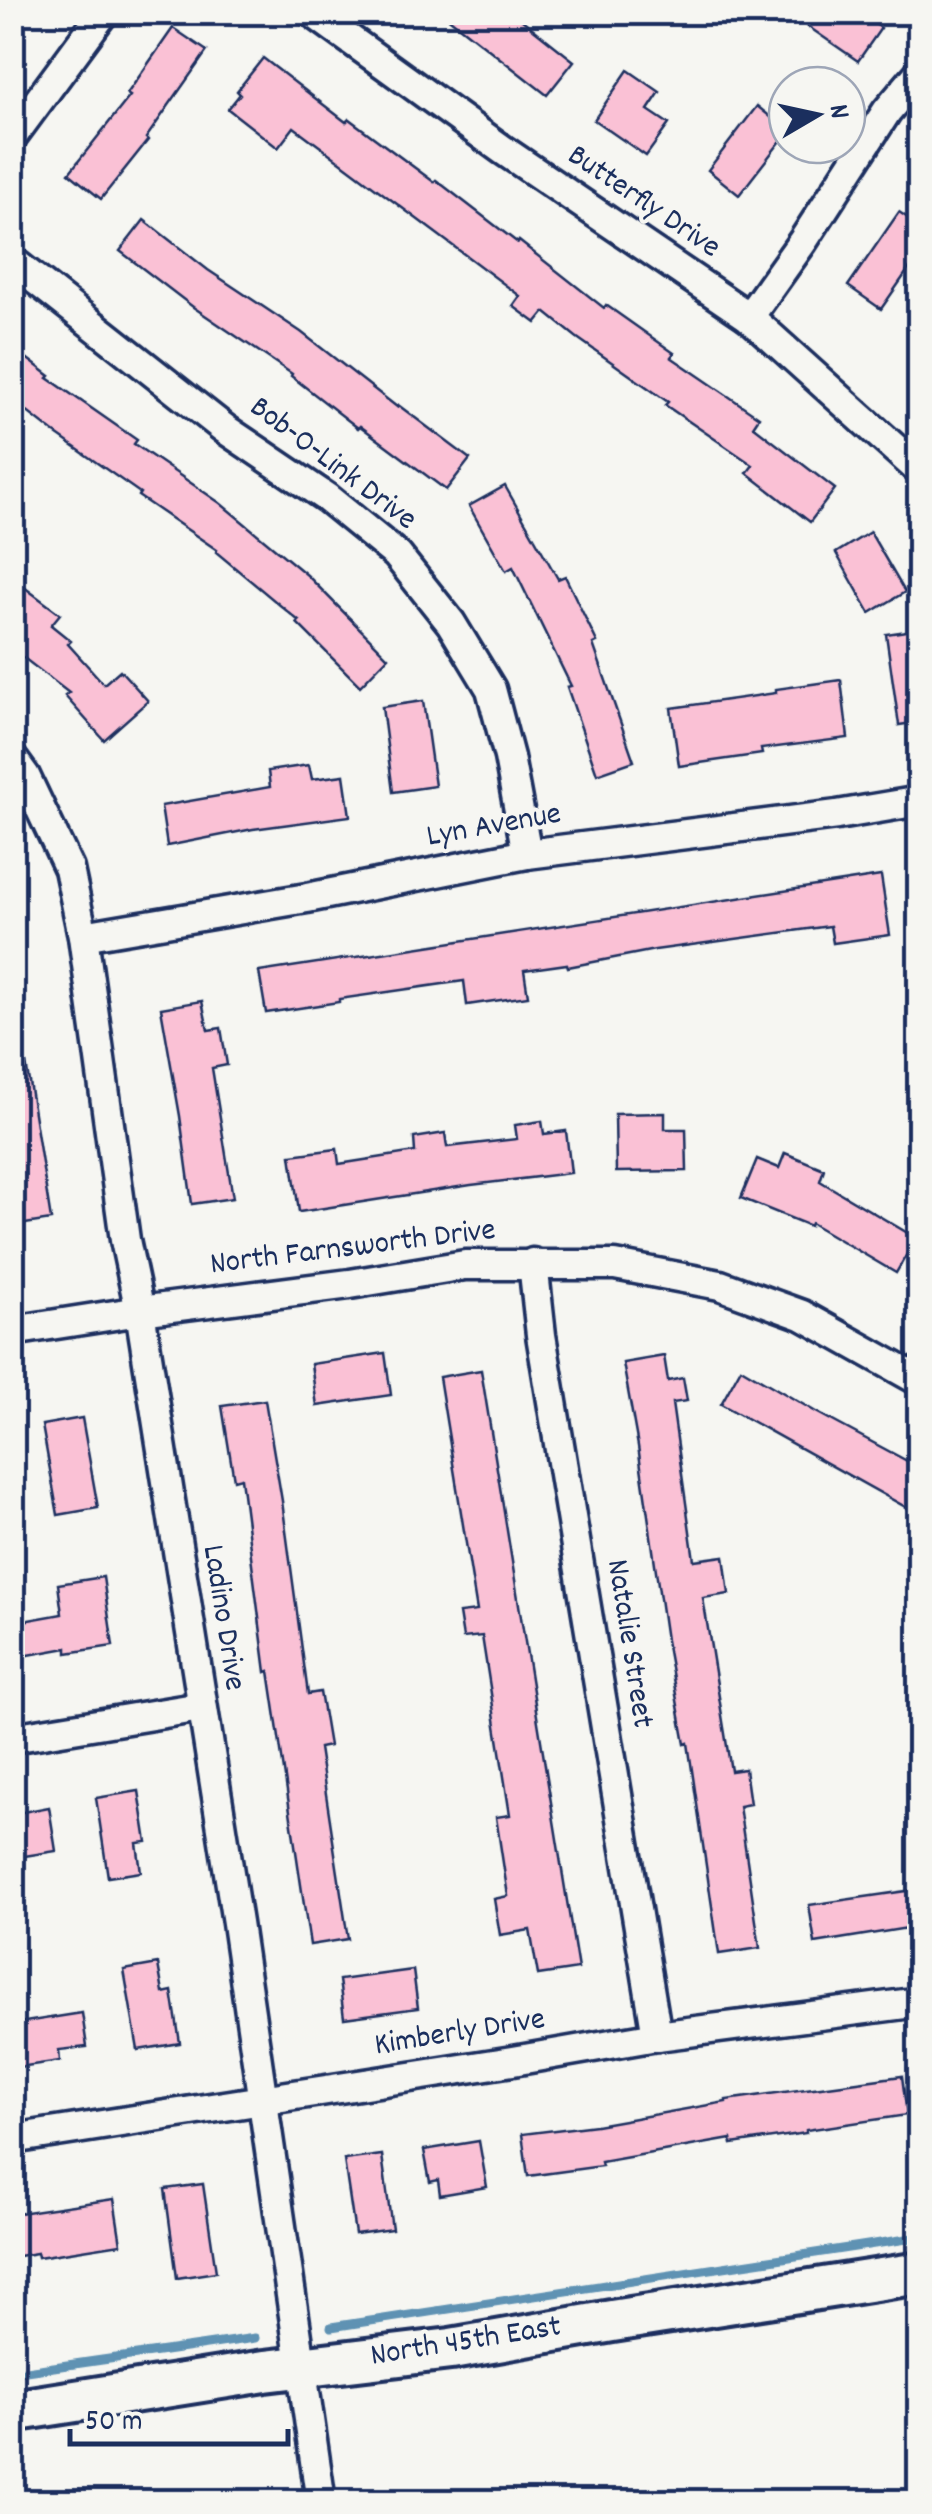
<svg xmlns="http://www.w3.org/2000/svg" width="932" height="2514" viewBox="0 0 932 2514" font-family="Dekko,sans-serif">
<rect width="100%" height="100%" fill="#f6f6f2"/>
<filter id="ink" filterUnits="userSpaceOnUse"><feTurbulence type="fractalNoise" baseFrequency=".01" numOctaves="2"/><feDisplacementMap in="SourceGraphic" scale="20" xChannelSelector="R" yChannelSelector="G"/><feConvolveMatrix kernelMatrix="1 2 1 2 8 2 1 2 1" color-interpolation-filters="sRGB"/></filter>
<g filter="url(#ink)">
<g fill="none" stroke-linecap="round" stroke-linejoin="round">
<g stroke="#5e92b3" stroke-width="9">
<polyline points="331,2327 920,2237"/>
<polyline points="12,2373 255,2338"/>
</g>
</g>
<g fill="#fac1d5" stroke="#1b2f5e" stroke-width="2.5">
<polygon points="441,12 512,12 574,61 547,95"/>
<polygon points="787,12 859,12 881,28 858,61"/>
<polygon points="173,28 207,51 146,138 148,140 101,199 69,173 130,96 127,94"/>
<polygon points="263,58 346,122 349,119 434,182 436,180 518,243 519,241 604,308 606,305 674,353 671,357 759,417 753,426 835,489 810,522 747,473 753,465 665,405 668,402 576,337 545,312 536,323 513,306 520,296 294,127 278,148 228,109 240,94 237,91"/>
<polygon points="628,70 660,92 648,110 669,124 646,156 594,120"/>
<polygon points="757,106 787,130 787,133 739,195 708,170"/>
<polygon points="899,212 920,226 920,253 881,309 848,286"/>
<polygon points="144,220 208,270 301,332 397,407 398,405 470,459 446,490 360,426 358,428 291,376 292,374 193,307 120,251"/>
<polygon points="12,347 50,376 48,378 137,440 134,444 220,503 307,575 388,657 360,686 297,623 299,621 216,552 217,550 138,496 140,493 53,432 12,400"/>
<polygon points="505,486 558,579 565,576 597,642 593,644 634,761 597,774 567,687 571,686 513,567 506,571 469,506"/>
<polygon points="870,532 905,592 870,613 836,553"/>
<polygon points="12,578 60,614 51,625 71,641 68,644 104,684 120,670 148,701 104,740 65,696 69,693 12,649"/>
<polygon points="920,629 920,722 899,725 886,634"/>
<polygon points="841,680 848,738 761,749 762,754 679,766 671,708 776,693 776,689"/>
<polygon points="423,701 435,786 393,792 382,707"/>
<polygon points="309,765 312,779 344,775 350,816 253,829 167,846 161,806 270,787 268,771"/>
<polygon points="881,876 890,935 833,943 830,926 655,950 568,967 567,964 524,970 528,996 467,1005 464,981 339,999 339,1002 266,1013 259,972"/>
<polygon points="202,1001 208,1030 221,1028 227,1065 212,1068 233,1198 192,1204 180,1116 161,1008"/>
<polygon points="26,1063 51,1220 12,1226 12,1064"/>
<polygon points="665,1113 665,1129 686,1129 687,1171 616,1172 615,1114"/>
<polygon points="542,1121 544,1134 566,1131 571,1173 471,1185 299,1212 291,1155 337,1149 339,1164 415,1152 414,1138 445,1133 447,1147 517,1139 515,1125"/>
<polygon points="785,1153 824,1169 820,1181 916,1238 896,1273 811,1223 810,1226 741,1198 757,1159 779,1168"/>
<polygon points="385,1353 391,1395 317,1406 311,1364"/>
<polygon points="664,1356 668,1381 683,1378 687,1401 672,1403 694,1560 724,1556 729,1594 703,1598 731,1771 745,1769 750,1804 739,1806 760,1948 719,1954 688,1743 685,1744 666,1640 638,1446 623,1363"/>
<polygon points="741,1368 816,1412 920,1468 920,1515 721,1404"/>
<polygon points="481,1370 578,1969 538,1975 530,1930 500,1935 494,1899 508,1896 496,1817 510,1815 482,1636 463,1638 459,1613 477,1611 439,1377"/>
<polygon points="265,1400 282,1501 308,1694 320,1692 329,1746 319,1748 348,1939 310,1945 269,1671 266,1672 241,1478 234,1480 222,1406"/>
<polygon points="82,1418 98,1508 58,1515 42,1425"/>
<polygon points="103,1577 113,1646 67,1653 67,1648 12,1658 12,1623 62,1614 58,1584"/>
<polygon points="139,1791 147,1842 137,1843 141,1872 108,1877 96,1798"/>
<polygon points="49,1807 56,1851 12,1858 12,1814"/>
<polygon points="920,1889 920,1926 815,1943 809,1905"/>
<polygon points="158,1964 163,1993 172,1991 180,2043 138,2050 124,1970"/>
<polygon points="413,1970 418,2008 344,2018 339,1980"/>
<polygon points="82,2013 87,2047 59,2050 60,2061 12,2068 12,2024"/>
<polygon points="902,2076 907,2115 806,2130 806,2133 732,2144 731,2139 601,2162 602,2166 528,2176 522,2134 596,2125 726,2102 726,2100"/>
<polygon points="479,2141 487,2187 440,2195 438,2180 430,2182 424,2150"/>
<polygon points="382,2155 392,2229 355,2234 344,2160"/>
<polygon points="203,2184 216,2272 177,2278 165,2189"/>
<polygon points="114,2199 121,2244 38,2257 37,2253 12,2257 12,2214"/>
</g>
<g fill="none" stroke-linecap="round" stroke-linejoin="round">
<defs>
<g id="street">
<polyline points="312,12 503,150 749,317 920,471"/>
<polyline points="12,137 104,12"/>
<polyline points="12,261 225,429 327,498 397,555 451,623 491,689 509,757 527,854"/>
<polyline points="749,317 803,241 887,111 920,72"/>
<polyline points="12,758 25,776 69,869 83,936 125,1240 140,1311 237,1923 321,2502"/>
<polyline points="83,936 307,898 527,854 837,815 920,801"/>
<polyline points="533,1263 541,1335 657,2036"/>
<polyline points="12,1331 140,1311 350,1284 465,1265 615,1265 720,1285 802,1315 920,1381"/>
<polyline points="12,1738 201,1707"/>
<polyline points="12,2139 513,2061 657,2036 920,2002"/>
</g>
<polyline id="secondary" points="12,2411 265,2371 451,2349 612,2321 920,2273"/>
</defs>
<use href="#street" stroke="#1b2f5e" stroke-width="35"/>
<use href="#secondary" stroke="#1b2f5e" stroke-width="48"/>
<use href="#street" stroke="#f6f6f2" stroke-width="28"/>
<use href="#secondary" stroke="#f6f6f2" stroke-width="40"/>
</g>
</g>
<g text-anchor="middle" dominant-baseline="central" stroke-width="8" stroke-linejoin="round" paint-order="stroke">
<g font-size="32" fill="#1b2f5e" stroke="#f6f6f2">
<text transform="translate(643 203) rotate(34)">Butterfly Drive</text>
<text transform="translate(332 465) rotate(37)">Bob-O-Link Drive</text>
<text transform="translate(494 827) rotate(-10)">Lyn Avenue</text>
<text transform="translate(353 1249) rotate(-7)">North Farnsworth Drive</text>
<text transform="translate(222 1618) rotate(81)">Ladino Drive</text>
<text transform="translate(628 1644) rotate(81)">Natalie Street</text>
<text transform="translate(460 2034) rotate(-9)">Kimberly Drive</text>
<text transform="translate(466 2343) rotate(-9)">North 45th East</text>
</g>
</g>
<rect width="932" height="2514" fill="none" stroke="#f6f6f2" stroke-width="50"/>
<rect x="25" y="25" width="882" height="2464" fill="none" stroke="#1b2f5e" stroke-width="4" filter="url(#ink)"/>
<g transform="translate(817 115) rotate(81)"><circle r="48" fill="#f6f6f2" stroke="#9ea6b7" stroke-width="2.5"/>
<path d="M0-8L18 38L0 25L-18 38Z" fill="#1b2f5e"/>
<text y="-15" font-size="28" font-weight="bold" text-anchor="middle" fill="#1b2f5e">N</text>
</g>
<path d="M70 2429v15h218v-15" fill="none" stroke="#1b2f5e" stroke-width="5"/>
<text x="85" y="2429" font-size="30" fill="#1b2f5e" stroke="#f6f6f2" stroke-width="8" paint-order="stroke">50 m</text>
</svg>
